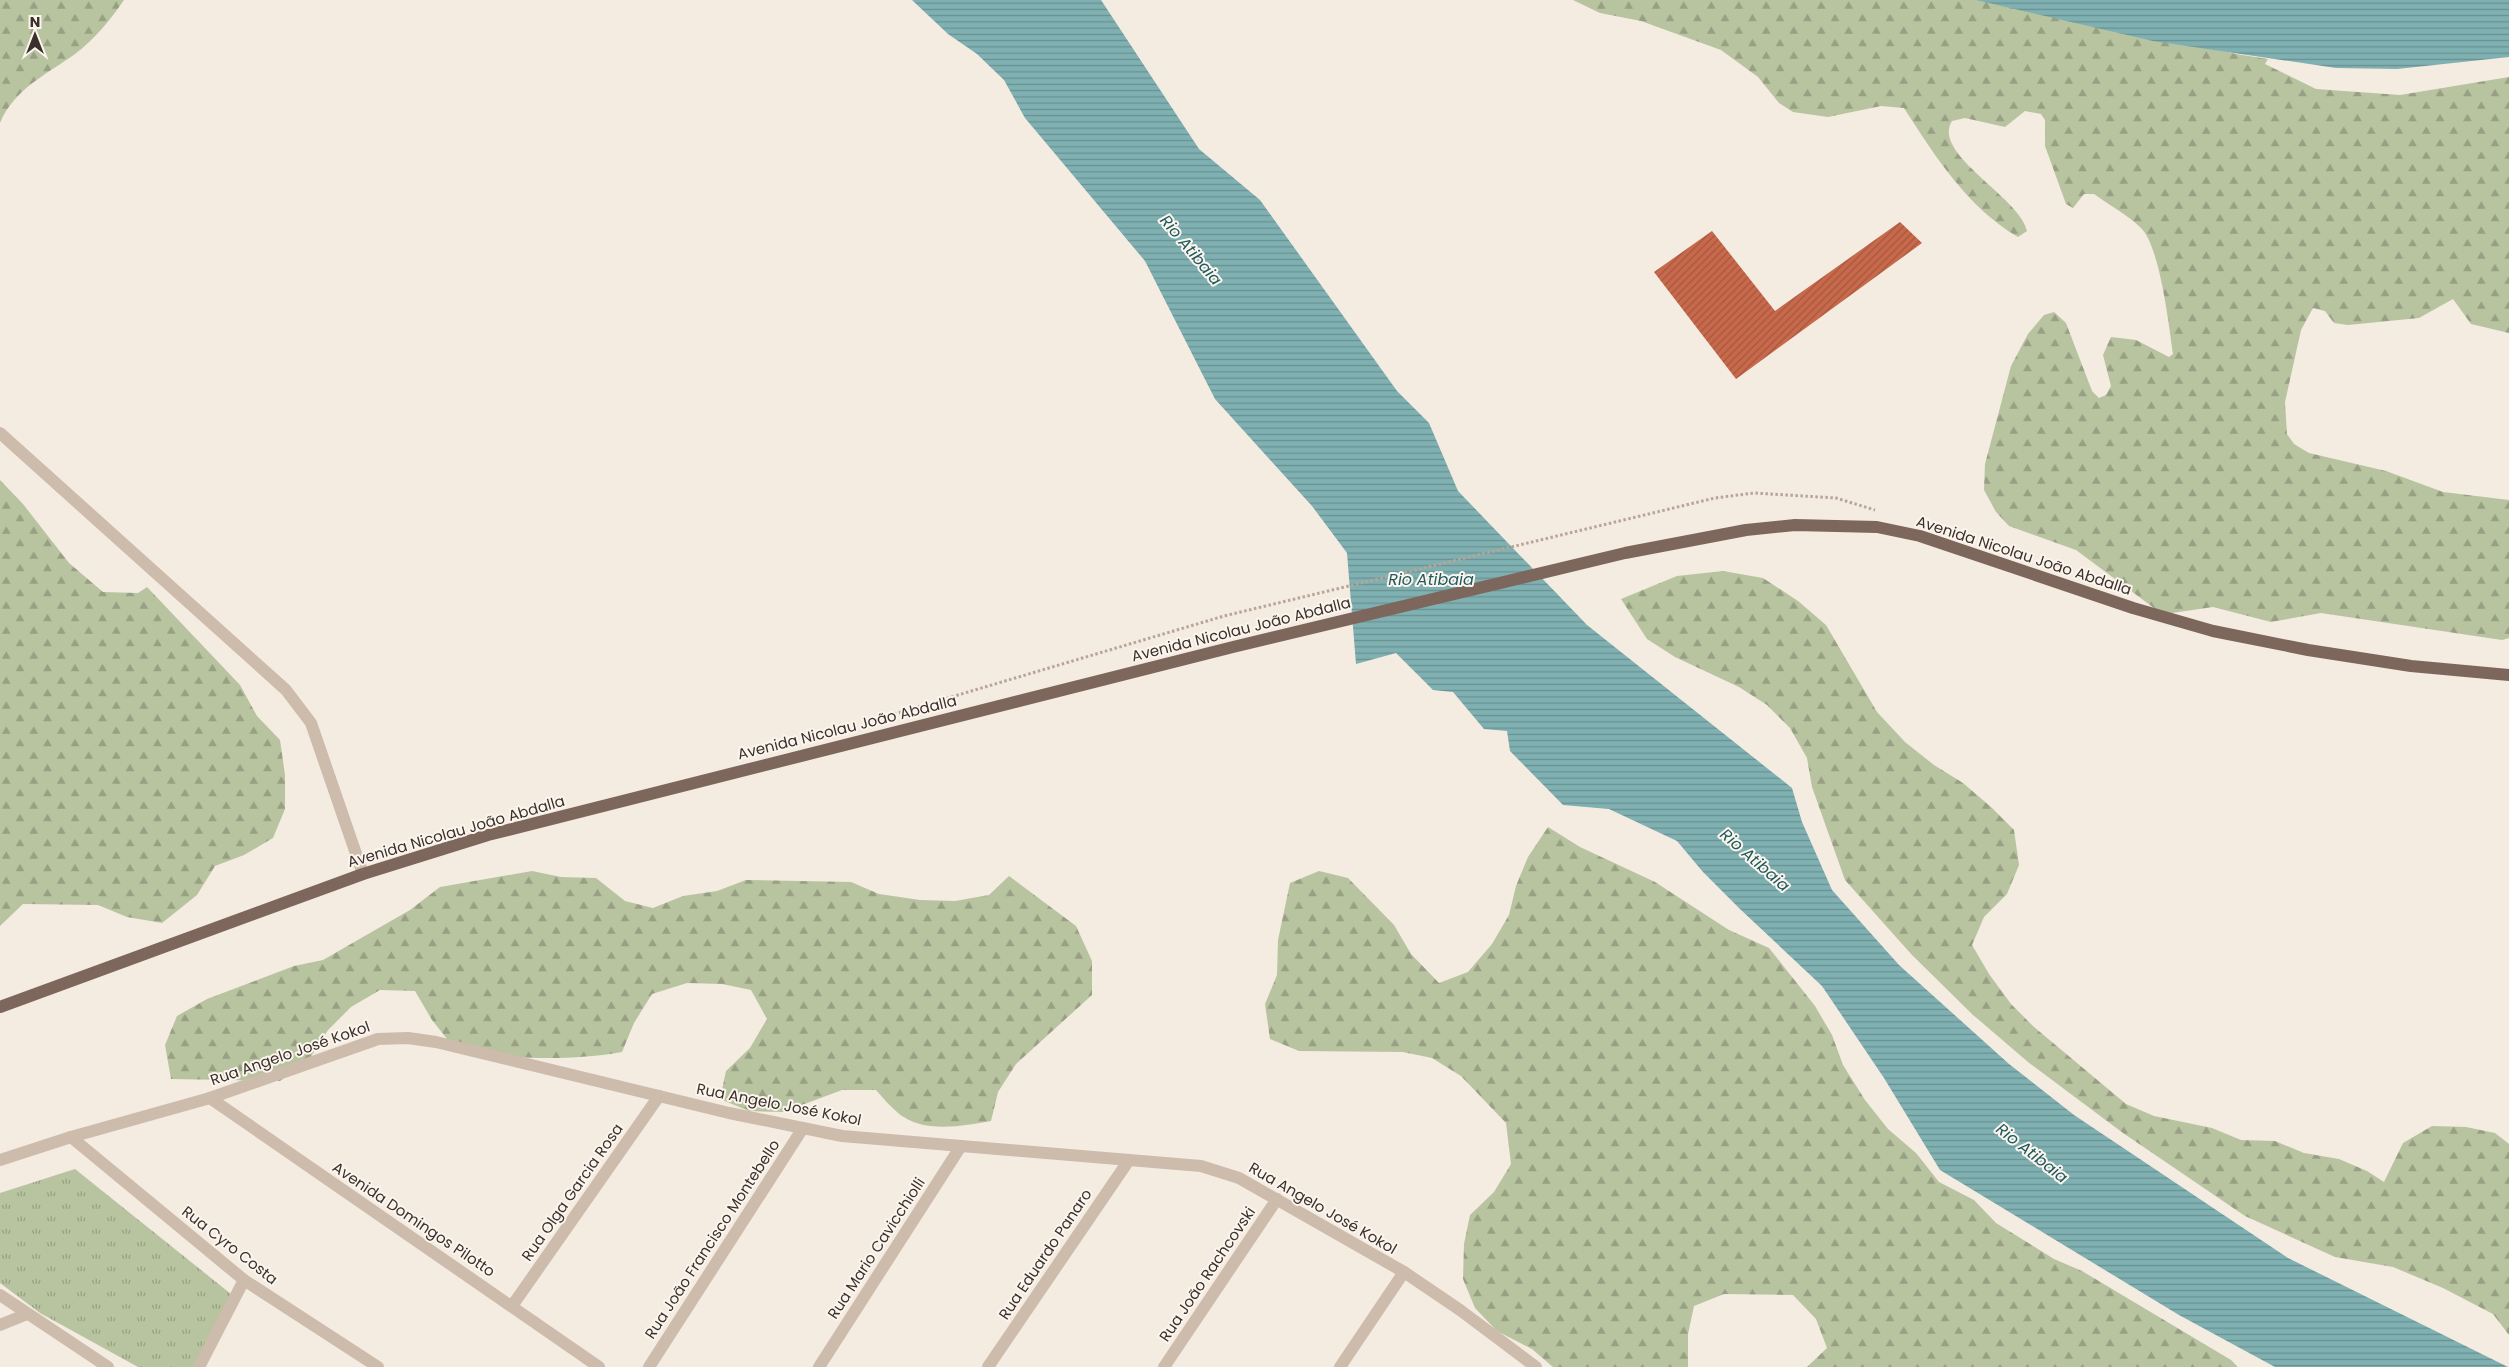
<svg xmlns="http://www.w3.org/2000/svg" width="2509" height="1367" viewBox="0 0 2509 1367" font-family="Poppins,sans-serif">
<defs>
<pattern id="grass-tufts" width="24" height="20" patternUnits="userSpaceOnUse" patternTransform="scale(1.25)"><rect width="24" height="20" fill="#b8c4a0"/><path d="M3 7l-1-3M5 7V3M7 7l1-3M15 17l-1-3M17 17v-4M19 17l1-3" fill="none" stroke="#97a083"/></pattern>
<pattern id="forest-firs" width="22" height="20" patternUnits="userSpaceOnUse" patternTransform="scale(1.25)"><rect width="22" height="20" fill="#b8c4a0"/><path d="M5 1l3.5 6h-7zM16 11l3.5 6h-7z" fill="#97a083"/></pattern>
<pattern id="water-rules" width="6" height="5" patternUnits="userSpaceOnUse" patternTransform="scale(1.25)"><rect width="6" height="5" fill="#7fb0b2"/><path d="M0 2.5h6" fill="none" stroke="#699091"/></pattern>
<pattern id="building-hatch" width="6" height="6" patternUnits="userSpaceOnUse" patternTransform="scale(1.25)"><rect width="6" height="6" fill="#c8694b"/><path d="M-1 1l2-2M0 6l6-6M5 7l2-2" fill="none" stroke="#a4573f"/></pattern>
</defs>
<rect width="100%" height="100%" fill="#f4ebe1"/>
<polygon fill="url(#grass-tufts)" points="75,1169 231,1294 194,1367 138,1367 40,1313 0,1283 0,1193"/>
<g fill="url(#forest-firs)">
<path d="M0 0H124C111 19 94 40 75 54 47 74 14 89 0 123Z"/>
<path d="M1573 0H2008L2236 54 2268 59 2265 64 2316 89 2400 95 2509 77V333L2471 324 2453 299 2419 318 2348 325 2334 323 2325 311 2313 308 2301 330 2285 402 2287 434 2294 444 2309 453 2386 471 2443 492 2509 500V638L2502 640 2321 613 2271 622 2213 607 2172 613 2158 611 2076 550 2009 526 1996 512 1984 490 1985 464 2011 366 2028 334 2044 315 2054 312 2066 323 2092 391 2099 398 2106 395 2111 386 2103 355 2111 337 2136 340 2169 357 2173 354C2169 327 2160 246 2141 228 2128 215 2109 205 2094 194H2084L2073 208 2066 204 2045 146V120L2041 114 2025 111 2005 127 1965 118 1952 121C1931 154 2020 197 2027 231L2018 237C1967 207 1935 156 1904 108L1881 106 1828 117 1793 112 1779 103 1758 77 1721 50 1641 21 1600 13Z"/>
<polygon points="0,480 23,504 69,563 103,592 138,593 147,587 240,685 257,716 280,740 285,775 285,809 273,838 244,855 215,866 197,895 162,923 127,917 98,905 23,904 0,926"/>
<polygon points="1723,571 1763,578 1798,601 1826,625 1877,712 1905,742 1934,765 1963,783 1991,807 2014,830 2019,865 2007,894 1984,917 1972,945 1989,974 2011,1004 2034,1027 2126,1104 2154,1116 2212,1128 2241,1140 2275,1141 2304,1153 2339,1159 2367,1171 2384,1182 2403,1143 2432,1126 2466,1127 2495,1133 2509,1144 2509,1335 2493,1314 2443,1288 2393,1267 2335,1257 2245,1216 2123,1133 2028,1062 1972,1014 1912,955 1845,880 1812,787 1807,758 1790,728 1767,705 1739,687 1675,657 1647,639 1621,599 1677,576"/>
<polygon points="1548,827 1580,847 1655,882 1729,930 1769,948 1815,1006 1832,1035 1843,1065 1865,1100 1888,1129 1916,1153 1939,1182 1974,1200 1996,1223 2054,1259 2082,1271 2231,1360 2238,1367 1807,1367 1827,1348 1816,1319 1793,1295 1724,1294 1694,1306 1688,1334 1688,1367 1553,1367 1532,1349 1497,1331 1475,1308 1463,1279 1464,1244 1470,1215 1494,1192 1511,1164 1506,1123 1461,1076 1432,1058 1403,1052 1299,1051 1270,1039 1265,1004 1277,975 1278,940 1290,883 1319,871 1348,878 1394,925 1411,954 1439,983 1468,972 1492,944 1509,915 1516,886 1528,857"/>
<path d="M532 871 561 877 596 878 625 901 653 908 683 896 717 891 746 880 851 882 879 894 920 900 955 901 989 895 1009 876 1076 926 1092 961V995L1016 1064 998 1092 991 1121C962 1126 923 1134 898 1113 890 1106 883 1098 876 1090H842L783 1112 749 1111 720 1099 726 1071 750 1048 767 1019 751 990 722 984 687 983 652 994 634 1023 622 1052C572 1061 504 1060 455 1049L432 1020 415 991 380 990 351 1007 328 1030 310 1058 280 1081 171 1079 165 1045 177 1016 207 999 294 966 323 960 410 910 440 887Z"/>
</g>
<g fill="url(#water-rules)">
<polygon points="912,0 1101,0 1199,149 1260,200 1397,391 1429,423 1458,491 1587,625 1792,788 1802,822 1832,890 1899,965 2009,1064 2074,1115 2288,1258 2508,1367 2275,1367 2179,1315 1940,1170 1884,1078 1822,986 1740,909 1703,872 1677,841 1609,809 1563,805 1510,751 1507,731 1484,729 1453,692 1433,690 1396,653 1356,664 1347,553 1312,506 1215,399 1145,261 1025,118 1004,80 977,54 948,34"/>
<polygon points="1976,0 2509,0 2509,57 2397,69 2336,68 2153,41"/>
</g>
<polygon fill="url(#building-hatch)" points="1900,222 1922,243 1736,379 1654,272 1712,231 1775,311"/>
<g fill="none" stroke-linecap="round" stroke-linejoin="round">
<polyline stroke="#b9a596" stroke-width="3" stroke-dasharray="2.5 2.5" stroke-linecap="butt" points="894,714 1224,616 1715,498 1754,493 1836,498 1875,510"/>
<g stroke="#cdbbac" stroke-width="12">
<polyline points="0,433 286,690 311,723 363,874"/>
<polyline points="210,1098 599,1367"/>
<polyline points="71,1137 244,1280 378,1367"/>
<polyline points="0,1160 71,1137 210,1098 378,1039 408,1038 436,1042 729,1113 842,1136 1201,1166 1239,1178 1404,1272 1460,1310 1536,1367"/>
<polyline points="0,1295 108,1367"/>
<polyline points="512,1306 659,1096"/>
<polyline points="0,1325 27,1314"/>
<polyline points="199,1367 244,1280"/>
<polyline points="649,1367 803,1128"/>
<polyline points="819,1367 961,1146"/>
<polyline points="988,1367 1129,1160"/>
<polyline points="1164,1367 1277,1199"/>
<polyline points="1340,1367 1404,1272"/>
</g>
<polyline stroke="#7d675c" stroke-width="12" points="0,1007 363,874 488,835 1233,647 1625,553 1746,530 1795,525 1877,527 1920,536 2133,608 2213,631 2308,650 2411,666 2509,675"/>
</g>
<g text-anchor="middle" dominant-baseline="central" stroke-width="4" stroke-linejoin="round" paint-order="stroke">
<g font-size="15" fill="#3b302b" stroke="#fbf5ee">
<text transform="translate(2024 555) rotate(18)">Avenida Nicolau João Abdalla</text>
<text transform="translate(1241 629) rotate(-14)">Avenida Nicolau João Abdalla</text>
<text transform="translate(847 727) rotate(-14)">Avenida Nicolau João Abdalla</text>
<text transform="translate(456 831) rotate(-16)">Avenida Nicolau João Abdalla</text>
<text transform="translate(290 1053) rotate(-19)">Rua Angelo José Kokol</text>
<text transform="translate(779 1104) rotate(11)">Rua Angelo José Kokol</text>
<text transform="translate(572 1192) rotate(-55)">Rua Olga Garcia Rosa</text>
<text transform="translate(1323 1208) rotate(30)">Rua Angelo José Kokol</text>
<text transform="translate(414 1219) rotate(34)">Avenida Domingos Pilotto</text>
<text transform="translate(712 1239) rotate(-57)">Rua João Francisco Montebello</text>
<text transform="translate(230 1245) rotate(38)">Rua Cyro Costa</text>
<text transform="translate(876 1248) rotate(-57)">Rua Mario Cavicchiolli</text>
<text transform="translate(1045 1254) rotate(-56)">Rua Eduardo Panaro</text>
<text transform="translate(1207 1274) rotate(-56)">Rua João Rachcovski</text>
</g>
<g font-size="16" font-style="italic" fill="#1f5a5e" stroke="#fbf5ee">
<text transform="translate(1191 250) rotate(50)">Rio Atibaia</text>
<text x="1431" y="579">Rio Atibaia</text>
<text transform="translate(1755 860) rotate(41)">Rio Atibaia</text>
<text transform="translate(2032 1153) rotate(38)">Rio Atibaia</text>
</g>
</g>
<g transform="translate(35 35)" stroke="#fbf5ee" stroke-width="4" paint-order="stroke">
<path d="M0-4L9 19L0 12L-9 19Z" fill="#3b302b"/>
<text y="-8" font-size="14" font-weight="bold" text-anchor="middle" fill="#3b302b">N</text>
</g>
</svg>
